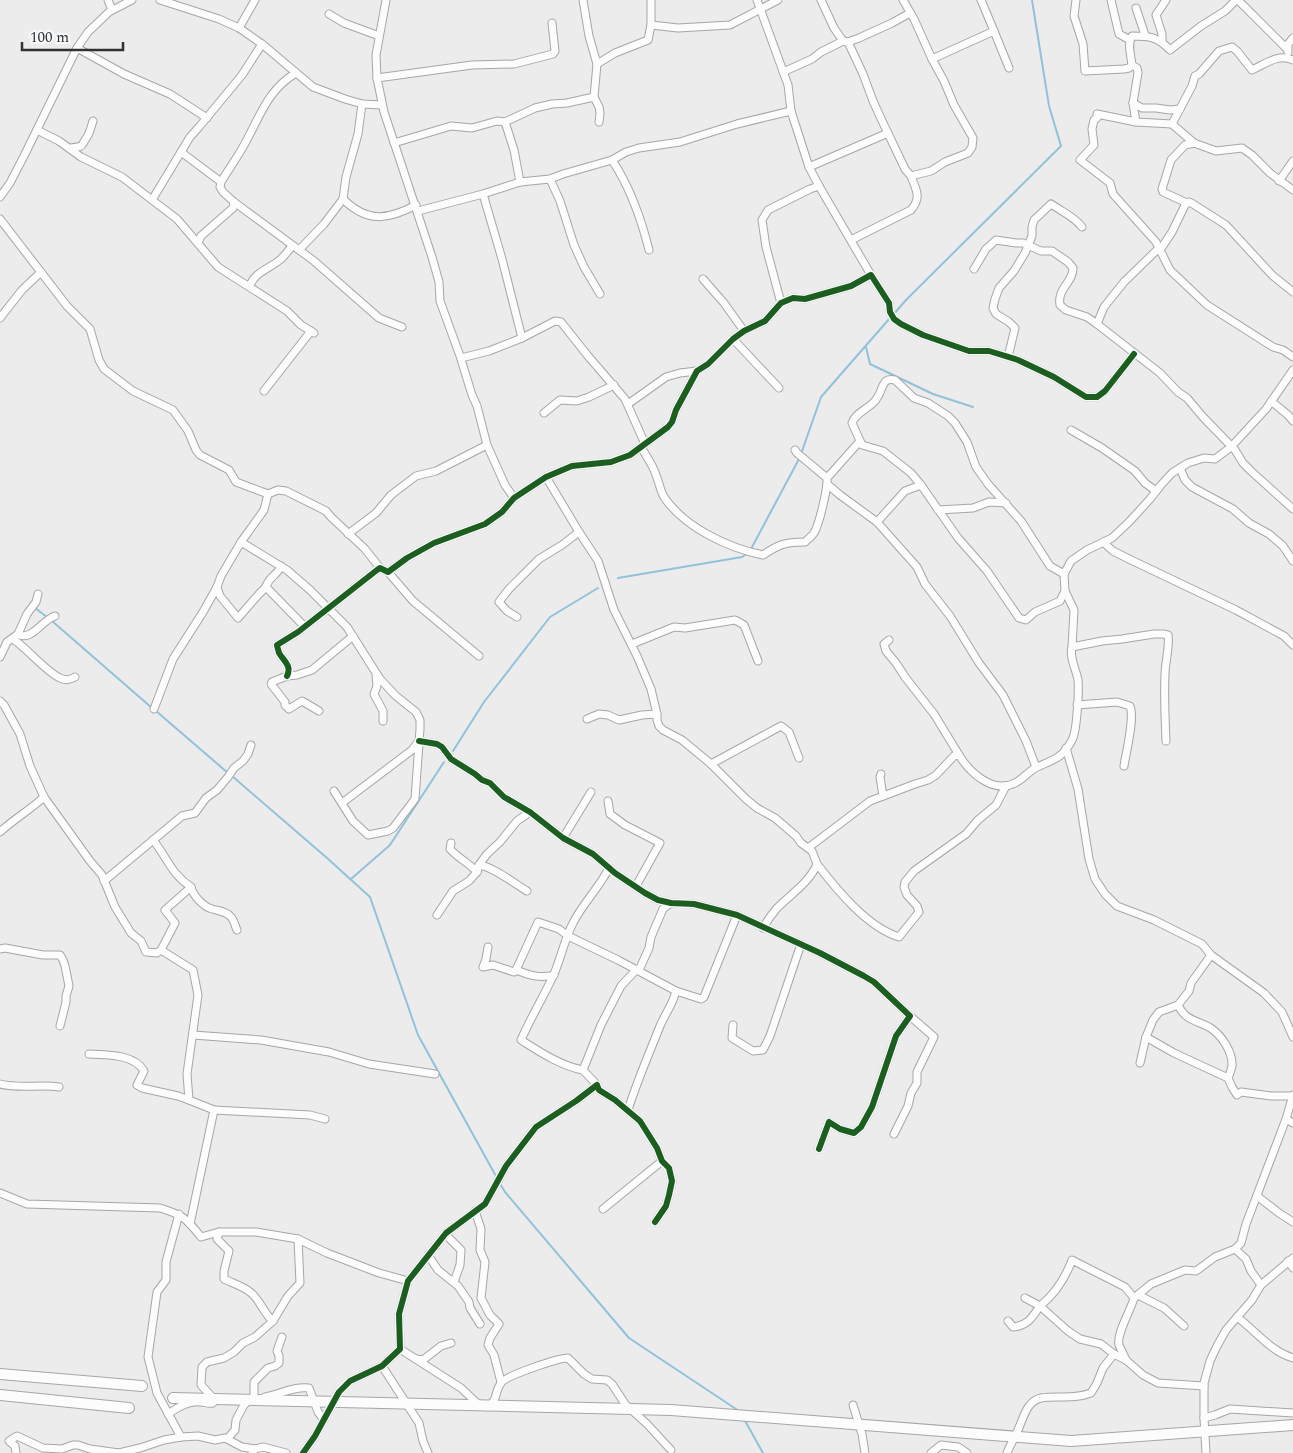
<svg xmlns="http://www.w3.org/2000/svg" width="1293" height="1453" viewBox="0 0 1293 1453" font-family="Spectral,serif">
<rect width="100%" height="100%" fill="#ececed"/>
<g fill="none" stroke-linecap="round" stroke-linejoin="round">
<g stroke="#92c2d9" stroke-width="2">
<polyline points="893,315 906,300 1061,146 1049,106 1032,0"/>
<polyline points="866,347 870,364 933,394 973,407"/>
<polyline points="801,454 821,397 890,318"/>
<polyline points="751,549 799,459"/>
<polyline points="618,578 742,557 748,553"/>
<polyline points="34,607 48,618"/>
<polyline points="52,621 152,708"/>
<polyline points="156,711 228,773"/>
<polyline points="453,751 484,702 550,617 598,588"/>
<polyline points="232,776 327,858 370,897 418,1035 497,1178"/>
<polyline points="351,879 390,845 444,762"/>
<polyline points="499,1182 505,1192 629,1338 739,1411"/>
<polyline points="744,1419 763,1453"/>
</g>
<defs>
<g id="minor">
<polyline points="108,0 112,10"/>
<polyline points="160,0 219,19 239,28 262,44 313,87 345,99 362,104 382,105"/>
<polyline points="386,0 376,55 377,78 384,112 432,257 439,282 440,301 460,356 472,395 477,406 487,445 505,485 514,498"/>
<polyline points="583,0 589,36 597,64 594,97 599,107 600,113 599,122"/>
<polyline points="757,0 788,85 791,111 809,167 819,186 871,275"/>
<polyline points="821,0 834,28 843,41"/>
<polyline points="1076,0 1074,16 1083,44 1085,71 1124,69 1129,68 1132,65"/>
<polyline points="1111,0 1119,34 1130,40"/>
<polyline points="1238,0 1287,49"/>
<polyline points="1136,8 1145,35"/>
<polyline points="329,14 344,23 379,36"/>
<polyline points="651,25 678,28 730,25 778,0"/>
<polyline points="239,28 255,0"/>
<polyline points="994,31 1009,68"/>
<polyline points="848,42 863,74 873,101 884,125 905,169 911,176 931,171 945,162 968,153 972,147 973,138 954,105 944,81 932,59 914,19 903,0"/>
<polyline points="1162,42 1162,34 1156,15 1166,0"/>
<polyline points="77,48 124,74 170,94 207,118"/>
<polyline points="1288,52 1288,44 1293,38"/>
<polyline points="932,59 994,31 981,0"/>
<polyline points="597,64 615,53 648,40 651,25 651,0"/>
<polyline points="783,72 812,59 821,52 843,41 848,42 859,38 892,23 910,13"/>
<path d="M296 73C265 91 258 123 240 152 234 162 227 172 221 182L220 187 223 192 234 202 314 261 379 318 402 327"/>
<polyline points="377,78 472,65 514,64 553,54 555,51 552,23"/>
<polyline points="1133,103 1142,108 1156,108 1170,110 1180,109"/>
<polyline points="505,122 514,150 520,182"/>
<path d="M1136 122 1133 103 1138 73 1137 68 1132 65C1131 55 1127 44 1132 36 1150 36 1158 37 1170 50L1201 26 1225 11 1236 0"/>
<polyline points="1172,124 1136,122 1097,114 1097,118 1094,120 1092,129 1094,145 1080,160 1110,183 1113,194 1156,242 1170,270 1207,305 1273,347 1283,350 1293,357"/>
<polyline points="37,130 59,141 81,157 122,177 177,219 218,267 287,311 301,325 314,333"/>
<polyline points="394,143 451,126 472,128 497,121 505,122 535,108 552,104 567,103 594,97"/>
<path d="M1194 143 1172 124 1192 86 1195 76 1199 74 1219 51 1232 47 1237 51 1252 70C1265 64 1279 53 1293 60"/>
<path d="M71 148C85 146 80 147 87 137 90 132 91 127 93 121"/>
<polyline points="181,152 221,182"/>
<polyline points="809,167 888,133"/>
<polyline points="550,179 560,201 574,245 584,267 600,294"/>
<polyline points="1279,181 1293,161"/>
<polyline points="1293,190 1270,173 1252,155 1242,148 1216,151 1194,143 1185,145 1171,160 1162,189 1163,192 1187,203 1189,202 1193,204 1226,225 1272,275 1293,292"/>
<polyline points="0,197 10,183 24,156 77,48 88,32 109,12 132,0"/>
<path d="M343 199C367 223 388 220 416 205"/>
<polyline points="152,200 190,137 199,127 242,75 262,44"/>
<polyline points="418,211 483,194 520,182 550,179 563,174 612,160"/>
<polyline points="0,219 67,306 90,329 99,360 104,369 133,391 173,410 188,431 196,450 200,455 229,470 236,482 268,494 278,490 286,491 326,511 331,517 365,549 380,568"/>
<path d="M851 240 911 210C922 197 916 190 911 176"/>
<polyline points="198,243 201,236 233,208 234,202"/>
<polyline points="299,250 324,224 343,199 346,177 358,134 362,104"/>
<path d="M649 250C641 218 630 187 612 160L626 152 639 148 680 142 737 124 791 111"/>
<polyline points="1160,250 1172,232 1186,203"/>
<path d="M974 269 986 249 996 240 1016 243H1023L1041 251H1052L1068 262 1073 268C1073 283 1057 288 1060 305L1066 310 1087 317 1097 324 1160 373 1178 392 1187 398 1203 417 1235 450 1243 463 1252 472 1293 509"/>
<polyline points="703,279 724,303 744,331"/>
<path d="M250 286C254 272 271 268 281 259 285 255 289 250 292 246"/>
<polyline points="781,303 766,247 762,220 768,210 810,189 819,186"/>
<polyline points="0,318 22,290 41,272"/>
<polyline points="1097,324 1104,307 1124,282 1159,248"/>
<polyline points="522,338 555,321 561,322 588,356 625,399 645,444"/>
<polyline points="733,339 779,388"/>
<path d="M1008 357 1015 328 1009 322 996 314 993 308 995 299 999 288 1014 271 1025 253 1032 236V227L1034 220 1051 204C1061 211 1075 217 1082 227"/>
<polyline points="461,358 489,351 522,338 502,259 483,194"/>
<polyline points="264,391 311,331"/>
<polyline points="1271,401 1288,415 1293,421"/>
<polyline points="628,404 666,377 680,373 697,371"/>
<polyline points="544,413 560,400 577,401 589,397 614,385"/>
<polyline points="1071,430 1102,448 1135,471 1145,483 1156,491"/>
<path d="M641 447C646 456 653 465 656 475 659 482 660 490 664 497 684 527 728 548 763 555 779 544 786 542 805 542 808 539 812 536 814 533 819 525 828 488 827 478L797 453 795 450"/>
<polyline points="1180,468 1185,480 1192,487 1233,509 1249,523 1269,534 1283,546 1293,561"/>
<path d="M546 477 579 532 598 561 614 610 637 656 651 689 657 714V720L659 726 663 730 682 740 711 764 746 799 757 808 775 818 796 836 801 843 812 851 817 864C810 882 790 895 777 908 772 914 767 921 763 928"/>
<polyline points="827,478 860,441"/>
<polyline points="827,484 840,495 877,522 917,567 925,584 950,616 979,663 1003,695 1026,741 1036,767"/>
<path d="M921 485 911 473 883 451 862 445 852 423C855 413 868 409 875 401 877 398 880 394 881 390 884 383 885 378 895 380L914 398 928 403 948 416 955 423 967 442 976 467 988 484 1021 521 1050 566 1064 574"/>
<polyline points="268,494 264,510 241,542 221,576 217,587 220,596 238,618 259,594 266,587 304,626"/>
<polyline points="938,510 973,508 989,502 1006,503"/>
<polyline points="877,522 905,491 921,485 958,538 987,571 1019,618 1026,620 1035,612 1060,601 1065,591"/>
<polyline points="348,534 376,513 391,495 416,476 436,471 487,445"/>
<polyline points="241,542 287,570 310,590 347,627 380,679 396,696 416,712 420,720 420,729 415,799 393,828 388,831 368,835 353,821 334,791"/>
<polyline points="1103,542 1113,551 1131,560 1236,610 1284,636 1293,645"/>
<polyline points="388,572 413,601 479,656"/>
<path d="M266 587C268 577 278 575 281 566"/>
<polyline points="517,617 507,611 499,602 509,589 539,559 562,545 579,532"/>
<path d="M18 634C31 642 42 620 55 616"/>
<path d="M13 639C29 650 44 670 60 678 66 681 70 680 75 677"/>
<polyline points="889,640 884,644 886,651 896,663 905,677 934,714 959,755"/>
<polyline points="632,644 674,627 685,628 735,620 744,625 758,661"/>
<polyline points="1072,647 1074,610 1065,591 1064,574 1071,561 1087,550 1112,538 1129,522 1150,499 1161,485 1172,473 1188,463 1204,458 1215,459 1231,447 1266,409 1293,370"/>
<polyline points="0,657 7,642 18,634 27,614 36,602 38,594"/>
<polyline points="376,674 377,686 374,694 383,711 383,721"/>
<path d="M287 676C292 666 284 661 279 653 279 652 277 647 277 645L298 632 377 570 380 568 388 572 407 558 434 543 485 524 502 512 514 498 546 477 572 466 611 462 630 455 668 427 672 422 676 410 697 371 708 364 733 339 744 331 765 321 781 303 793 298 805 299 851 286 871 275 889 303 890 312 894 319 901 324 923 335 969 351H989L1018 360 1054 377 1086 397H1097L1105 391 1134 354"/>
<polyline points="0,701 4,705 20,734 30,766 44,797 90,861 102,875 115,907 131,933 141,941 146,952 157,953 161,950 175,923 165,910 191,887"/>
<path d="M1077 705 1117 702 1130 706C1135 718 1126 752 1124 766"/>
<polyline points="154,709 173,659 203,612 217,587"/>
<polyline points="319,711 302,701 289,709 285,705 285,702 271,684 272,682 287,676 297,675 312,670 353,636"/>
<polyline points="587,719 599,714 608,715 619,720 642,715 657,714"/>
<polyline points="419,741 437,744 442,747 451,759 475,774 482,780 490,783 504,797 530,812 563,838 593,854 615,873 645,893 658,900 671,903 694,904 737,915 820,953 864,976 874,982 910,1016 896,1036 872,1107 861,1127 854,1133 840,1129 829,1122 819,1149"/>
<polyline points="1066,748 1078,789 1089,859 1095,879 1105,894 1117,906 1154,920 1202,944 1211,955 1264,993 1282,1012 1293,1037"/>
<polyline points="711,764 781,726 789,732 799,758"/>
<polyline points="881,774 880,777 883,796"/>
<polyline points="608,801 610,814 625,825 660,843 636,886"/>
<polyline points="342,803 412,750 419,741"/>
<path d="M0 832C14 819 30 810 44 797"/>
<polyline points="563,838 591,792"/>
<path d="M153 840C167 857 171 874 191 887 193 896 204 907 212 909 219 911 225 911 230 916 234 919 235 926 237 930"/>
<path d="M451 843 450 849C458 858 469 863 477 872"/>
<path d="M808 848 870 801 915 784 928 780 936 775 954 756 959 755C970 773 993 794 1015 783 1023 779 1029 771 1037 767 1053 760 1063 758 1072 740 1077 732 1079 690 1078 680 1076 669 1069 657 1072 647L1102 641 1122 639 1154 634H1163L1168 635C1170 645 1165 663 1165 674 1164 696 1165 719 1166 741"/>
<path d="M817 864C837 890 867 927 899 937L919 912 917 906 907 895 904 887 905 882 914 871 966 834 978 820 996 805 1006 786"/>
<path d="M479 865C492 866 515 884 527 891"/>
<polyline points="104,881 182,816 195,813 206,798 217,790 228,777 234,768 243,761 248,754 251,745"/>
<polyline points="437,915 453,891 469,881 477,872 479,865 487,854 500,842 517,821 530,812"/>
<polyline points="488,947 486,959 483,967 493,965 514,972 516,970"/>
<polyline points="0,949 5,948 43,955 60,955 63,960 65,966 69,986 66,996 66,1002 60,1026"/>
<polyline points="161,950 193,970 198,995 187,1074 189,1100 214,1110 190,1224"/>
<path d="M554 975C540 979 529 975 516 970L538 922 559 929 568 936 618 960 676 991 701 999 704 997 737 915"/>
<path d="M1178 1005C1185 1020 1195 1020 1209 1027 1221 1034 1233 1052 1232 1066 1231 1070 1230 1074 1228 1078"/>
<polyline points="733,1025 732,1038 753,1051 763,1050 770,1036 801,944"/>
<polyline points="193,1035 261,1040 329,1052 369,1064 435,1074"/>
<polyline points="1146,1037 1174,1053 1228,1078 1232,1087 1237,1095 1241,1092 1271,1096 1293,1096"/>
<path d="M89 1054C107 1055 134 1054 144 1071L137 1085 142 1088 178 1096 189 1100"/>
<polyline points="1140,1063 1146,1037 1153,1020 1159,1012 1178,1005 1189,991 1191,983 1211,955"/>
<path d="M583 1070C561 1066 540 1052 521 1040 531 1017 544 996 554 974 561 958 565 938 573 923 583 903 599 888 609 868"/>
<path d="M0 1084C20 1089 39 1084 59 1087"/>
<polyline points="597,1085 583,1070 601,1025 621,986 636,970 640,968 649,948 651,937 663,909 671,903"/>
<polyline points="214,1110 310,1115 325,1119"/>
<path d="M628 1110C637 1081 649 1054 660 1026 665 1014 673 1004 676 991"/>
<polyline points="1286,1119 1293,1123"/>
<polyline points="894,1134 908,1106 911,1093 917,1083 917,1072 934,1037 910,1016"/>
<path d="M0 1193 27 1204 160 1208C183 1215 186 1218 201 1237L219 1232H256L298 1239 327 1253 379 1273 408 1281"/>
<polyline points="1257,1196 1279,1213 1293,1222"/>
<polyline points="603,1209 662,1161"/>
<polyline points="475,1211 481,1229 480,1250 485,1262 481,1298 490,1315 499,1324 490,1338 488,1345 494,1355 501,1382"/>
<path d="M219 1232 217 1239 229 1251 224 1271V1279C232 1283 243 1286 250 1292 260 1299 263 1313 273 1321L288 1296 300 1283 298 1239"/>
<polyline points="446,1233 448,1237 461,1250 460,1265 454,1282"/>
<polyline points="428,1255 438,1270 458,1286 469,1302 470,1308 480,1324"/>
<polyline points="1288,1261 1293,1268"/>
<polyline points="1261,1285 1251,1271 1246,1259 1235,1249 1241,1243 1246,1224 1286,1119 1293,1095"/>
<polyline points="1138,1295 1164,1308 1184,1326"/>
<polyline points="1134,1298 1151,1284 1185,1270 1196,1271 1215,1257 1235,1249"/>
<path d="M1237 1317C1256 1331 1270 1351 1293 1358"/>
<path d="M1008 1321 1013 1327C1027 1326 1032 1318 1040 1306L1025 1298"/>
<path d="M400 1349 461 1388 479 1405 488 1407C499 1398 494 1392 501 1383 505 1376 558 1358 568 1358L584 1374 592 1379 607 1380 612 1384 625 1404 647 1424 671 1450"/>
<path d="M1114 1354 1101 1344 1080 1339 1068 1331 1040 1306C1055 1294 1065 1279 1072 1260L1125 1287 1134 1298C1131 1310 1116 1334 1119 1345 1121 1350 1124 1355 1126 1360"/>
<polyline points="417,1359 423,1360 441,1346 451,1343"/>
<polyline points="382,1366 419,1423 423,1441 428,1453"/>
<path d="M265 1397C280 1394 295 1386 309 1388L318 1412 324 1420"/>
<polyline points="255,1398 254,1395 254,1382 268,1368 275,1366 279,1363 279,1356 277,1351 282,1337"/>
<polyline points="853,1405 862,1434 865,1453"/>
<path d="M168 1414C177 1408 189 1400 200 1402 206 1402 207 1404 213 1403L214 1399 201 1385 202 1367 207 1362 224 1358 234 1352 243 1343 255 1337 273 1321"/>
<polyline points="1204,1418 1215,1415 1230,1409 1293,1413"/>
<polyline points="181,1437 198,1436 215,1440 225,1438 242,1447 255,1449 252,1453"/>
<polyline points="227,1439 235,1430 236,1420 244,1405 250,1399"/>
<polyline points="255,1449 263,1447 286,1453"/>
<polyline points="16,1453 15,1446 9,1441 17,1436 43,1448 62,1449 73,1445 78,1445 90,1449 119,1453 140,1448 164,1440 181,1437 157,1393 148,1357 157,1292 166,1280 166,1262 179,1214"/>
<polyline points="303,1453 315,1436 339,1392 350,1381 382,1366 400,1349 399,1314 408,1281 446,1233 485,1204 506,1166 536,1127 576,1101 597,1085 599,1090 615,1100 640,1121 657,1148 662,1161 669,1168 672,1181 669,1195 666,1206 655,1222"/>
<polyline points="931,1453 941,1445 958,1447 967,1453"/>
<path d="M1007 1453C1010 1445 1014 1439 1017 1432 1023 1420 1026 1401 1041 1398 1059 1395 1072 1400 1091 1393L1097 1383 1103 1368 1114 1354 1126 1360 1143 1375 1158 1383 1204 1386"/>
<polyline points="1206,1453 1204,1418 1204,1383 1210,1361 1217,1346 1226,1330 1252,1300 1261,1285 1293,1258"/>
</g>
<g id="highway">
<polyline points="0,1374 142,1386"/>
<polyline points="0,1395 129,1408"/>
<polyline points="173,1398 671,1410 1071,1441 1293,1425"/>
</g>
</defs>
<use href="#minor" stroke="#a6a6a6" stroke-width="9"/>
<use href="#highway" stroke="#a6a6a6" stroke-width="12"/>
<use href="#minor" stroke="#fcfcfc" stroke-width="7"/>
<use href="#highway" stroke="#fcfcfc" stroke-width="10"/>
<defs>
<g id="cycleway">
<path d="M287 676C292 666 284 661 279 653 279 652 277 647 277 645L298 632 377 570 380 568 388 572 407 558 434 543 485 524 502 512 514 498 546 477 572 466 611 462 630 455 668 427 672 422 676 410 697 371 708 364 733 339 744 331 765 321 781 303 793 298 805 299 851 286 871 275 889 303 890 312 894 319 901 324 923 335 969 351H989L1018 360 1054 377 1086 397H1097L1105 391 1134 354"/>
<polyline points="419,741 437,744 442,747 451,759 475,774 482,780 490,783 504,797 530,812 563,838 593,854 615,873 645,893 658,900 671,903 694,904 737,915 820,953 864,976 874,982 910,1016 896,1036 872,1107 861,1127 854,1133 840,1129 829,1122 819,1149"/>
<polyline points="303,1453 315,1436 339,1392 350,1381 382,1366 400,1349 399,1314 408,1281 446,1233 485,1204 506,1166 536,1127 576,1101 597,1085 599,1090 615,1100 640,1121 657,1148 662,1161 669,1168 672,1181 669,1195 666,1206 655,1222"/>
</g>
</defs>
<use href="#cycleway" stroke="#f8f9fb" stroke-width="9"/>
<use href="#cycleway" stroke="#1b5e20" stroke-width="6"/>
</g>
<path d="M22 42v8h101v-8" fill="none" stroke="#303131" stroke-width="2.5"/>
<text x="30" y="42" font-size="15" fill="#303131" stroke="#f8f9fb" stroke-width="4" paint-order="stroke">100 m</text>
</svg>
